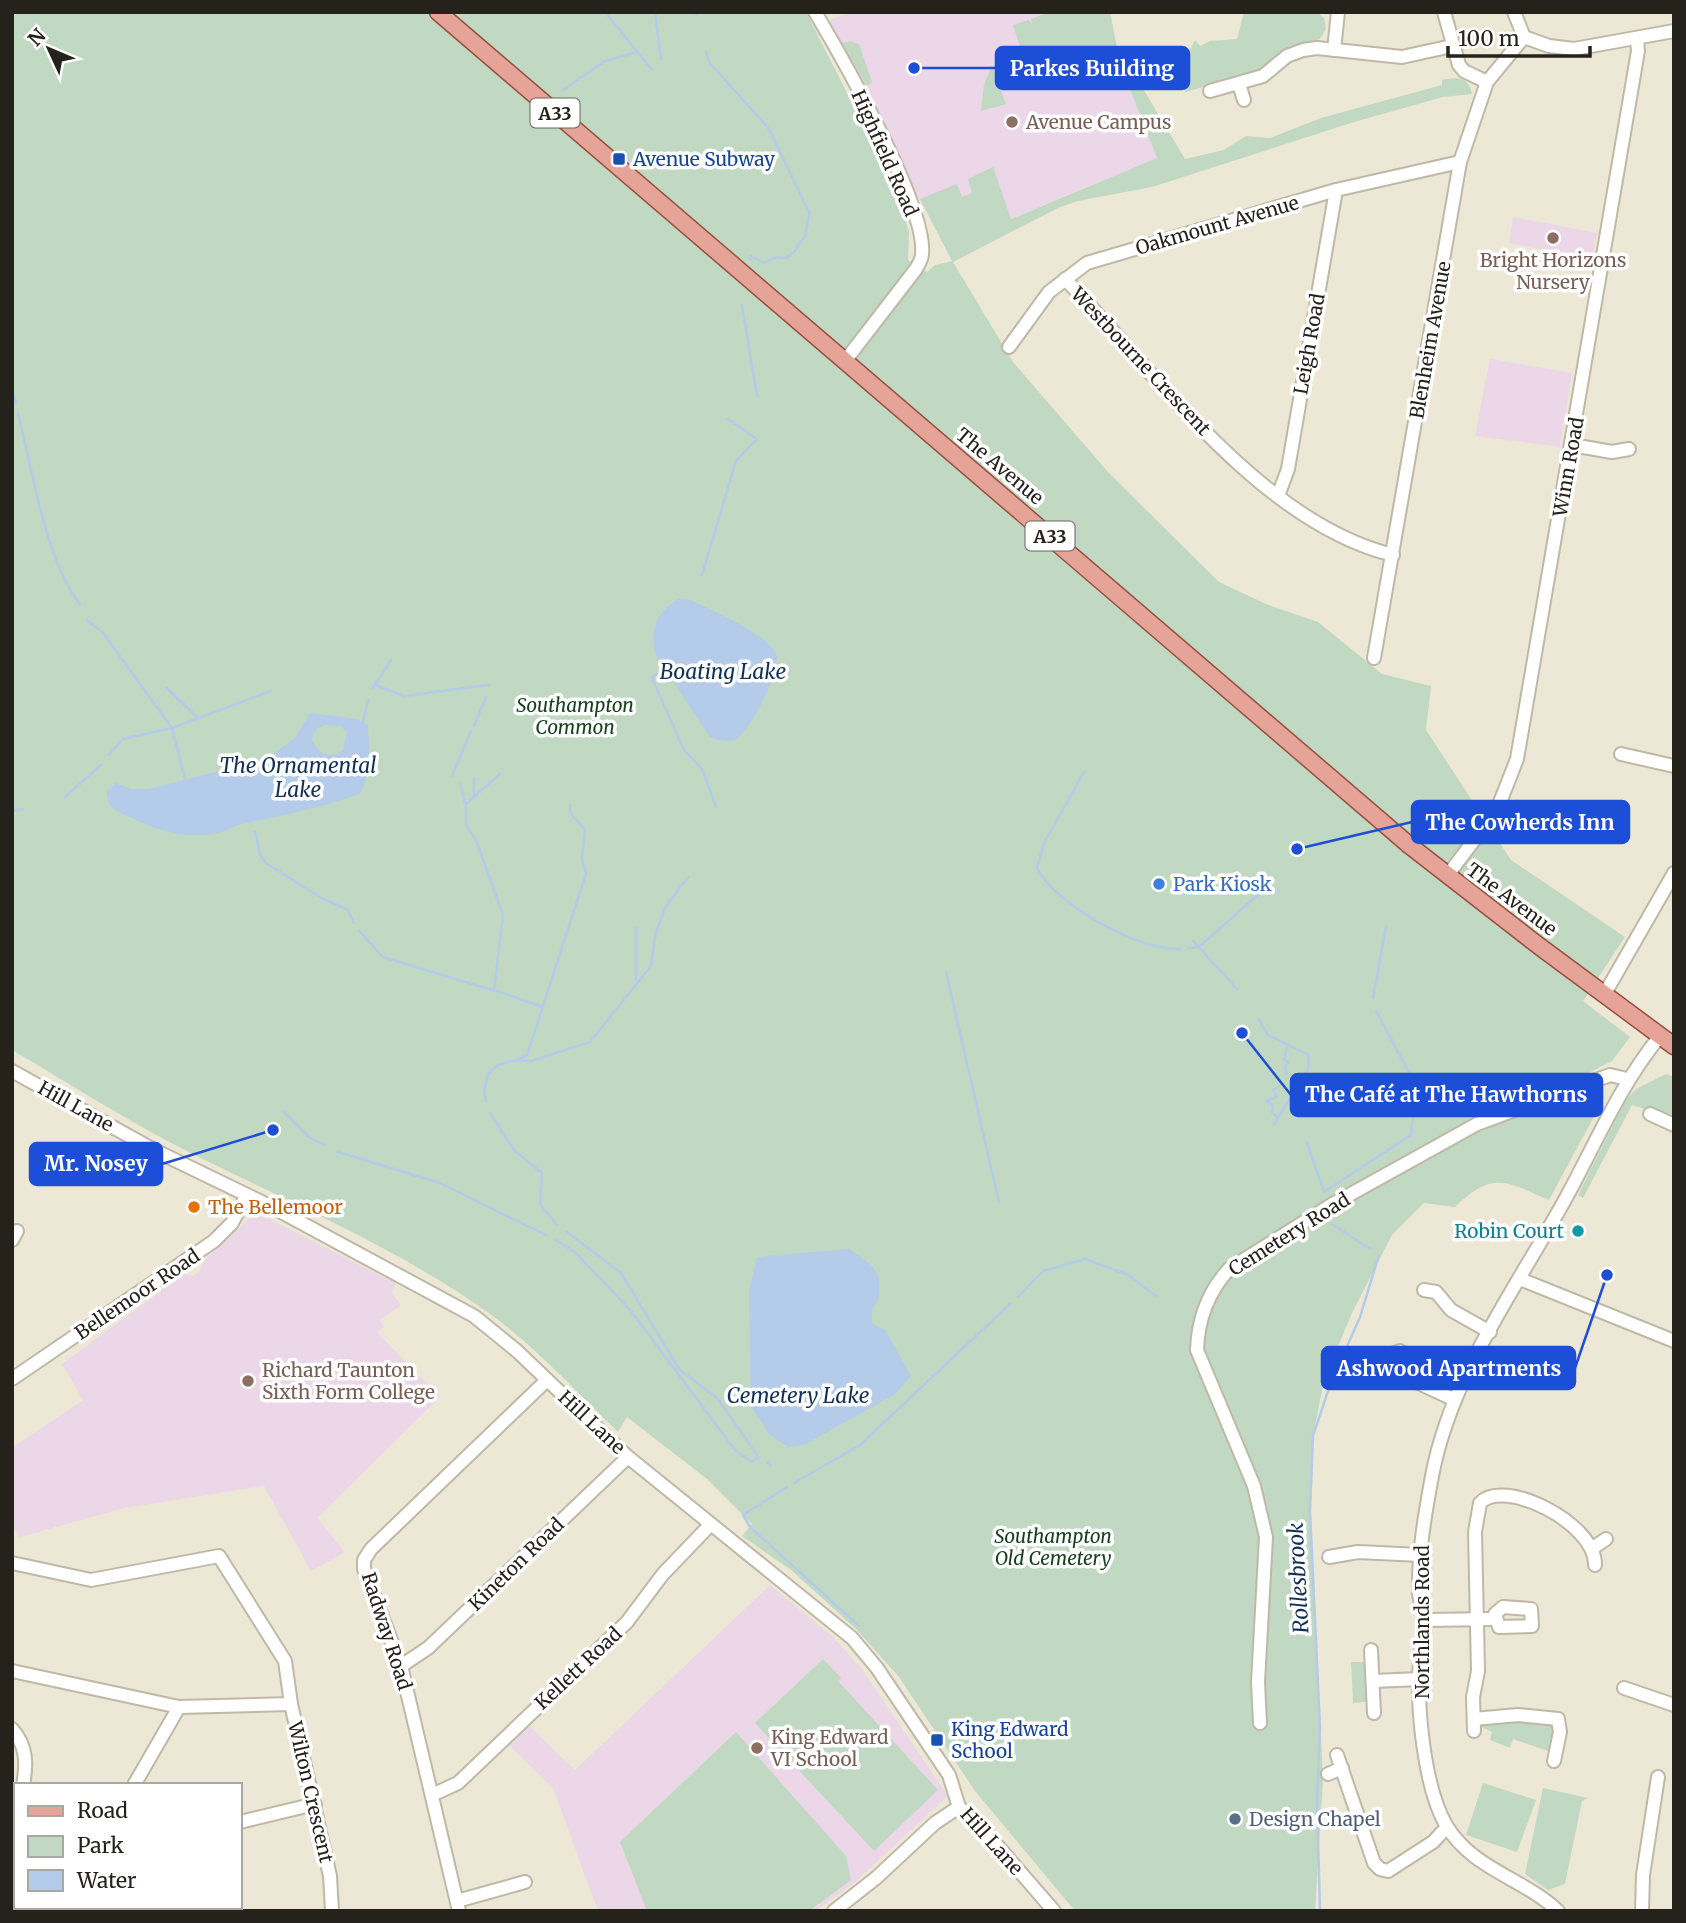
<svg xmlns="http://www.w3.org/2000/svg" width="1686" height="1923" viewBox="0 0 1686 1923" font-family="Merriweather,serif">
<rect width="100%" height="100%" fill="#ede8d6"/>
<g fill="#ebd7e7">
<polygon points="852,12 1110,12 1120,63 1157,158 945,246 908,178 857,72 856,64 852,62 829,20"/>
<polygon points="1513,217 1597,233 1592,258 1509,243"/>
<polygon points="1490,359 1572,373 1560,447 1475,436"/>
<polygon points="253,1215 263,1216 397,1284 391,1292 401,1305 380,1320 384,1327 377,1332 440,1397 317,1518 345,1552 311,1571 264,1486 124,1508 20,1537 12,1524 12,1448 83,1400 62,1364 184,1274 193,1276 199,1272 204,1261"/>
<polygon points="770,1585 832,1636 861,1668 948,1796 855,1882 815,1911 598,1911 553,1788 508,1744 528,1725 575,1770"/>
</g>
<g fill="#c1d8c2">
<path d="M12 12H806L887 172 909 231 908 260 927 272 935 265 952 261 920 199 957 184 962 197 972 193 968 179 993 167 1011 219 1157 158 1120 64 1111 70 1107 61 1101 64 1096 53 1048 70 1050 77 1045 79 1041 71 1046 68 1044 65 1034 69 1035 73 1040 71 1043 80 1032 84 1013 25 1029 20 1032 25 1031 19 1050 12H1110L1120 63 1127 62 1185 159 1224 150 1246 136 1270 138 1321 118 1442 85V80C1456 77 1469 76 1472 94L1443 97 1354 122 1152 187 1078 201 1060 207 953 262 1013 362 1108 472 1219 582 1266 604 1318 622 1382 674 1431 686 1426 730 1511 860 1625 937 1583 1001 1630 1037 1612 1061 1583 1076 1587 1090 1601 1084 1604 1098 1549 1200C1505 1181 1493 1171 1455 1207L1424 1203 1392 1235 1352 1313 1324 1380 1313 1436 1310 1511 1323 1779 1315 1911H1075L975 1791 899 1677 856 1629 791 1570 742 1536 752 1524 707 1479 627 1417 618 1432C576 1392 536 1347 490 1314 397 1247 279 1198 177 1146 121 1117 67 1082 12 1050Z"/>
<path d="M1244 12H1317L1324 18 1326 29 1320 39 1291 48 1266 68 1186 92C1175 74 1186 58 1195 40L1200 46 1210 41 1237 39Z"/>
<polygon points="851,41 859,44 872,82 867,86 842,43"/>
<polygon points="992,65 1006,104 981,111 984,85"/>
<polygon points="1666,1074 1674,1077 1674,1118 1632,1105 1583,1198 1578,1195 1625,1101 1636,1089"/>
<polygon points="823,1659 841,1678 838,1681 938,1790 874,1851 755,1723"/>
<polygon points="1351,1662 1369,1662 1370,1701 1353,1703"/>
<polygon points="1514,1720 1556,1725 1548,1751 1513,1739 1510,1748 1490,1740 1492,1732 1482,1727 1482,1724"/>
<polygon points="736,1732 846,1856 851,1880 809,1911 647,1911 620,1842"/>
<polygon points="1483,1783 1536,1800 1517,1852 1466,1835"/>
<polygon points="1543,1788 1588,1798 1582,1801 1565,1884 1548,1890 1525,1874"/>
</g>
<g fill="#b4cbea" fill-rule="evenodd">
<path d="M679 599 691 600C712 611 768 634 776 654 782 669 750 732 736 739 727 743 719 740 710 737L656 655C649 631 656 611 679 599Z"/>
<path d="M310 713 357 719 368 725 370 769 360 794C324 806 288 815 250 822 241 823 233 828 224 831 191 841 159 832 130 817 117 811 106 807 107 791L116 783 132 789H149L266 759 295 738ZM324 725 340 726 347 732 343 750C330 760 318 754 312 739L316 729Z"/>
<path d="M849 1249C869 1264 882 1267 879 1294 878 1301 877 1304 872 1309V1323L886 1331 911 1376 895 1394 804 1445 788 1447 769 1434 751 1406 749 1292 757 1257Z"/>
</g>
<g fill="none" stroke-linecap="round" stroke-linejoin="round">
<g stroke="#b4cbea" stroke-width="2.5">
<polyline points="605,12 652,70"/>
<polyline points="655,12 661,59"/>
<polyline points="695,12 697,15"/>
<polyline points="706,52 709,62 769,129 809,212 806,234 794,252 786,258 776,257 764,263 751,256 750,260"/>
<polyline points="563,90 605,61 637,52"/>
<polyline points="742,305 757,396"/>
<polyline points="12,390 16,403"/>
<path d="M18 414C32 467 46 563 80 604"/>
<polyline points="702,575 736,461 757,439 728,419"/>
<polyline points="87,620 103,633 172,728 185,779"/>
<polyline points="658,673 652,678 684,750 702,769 716,807"/>
<polyline points="375,685 404,696 489,685"/>
<polyline points="167,688 197,717"/>
<polyline points="373,688 391,660"/>
<polyline points="363,722 368,700"/>
<polyline points="474,726 486,697"/>
<polyline points="109,755 123,739 172,728 271,691"/>
<path d="M1084 772 1044 843 1037 868C1056 905 1138 951 1180 949"/>
<polyline points="500,774 466,804 466,825 476,840 503,915 494,990 543,1007"/>
<polyline points="452,776 471,731"/>
<polyline points="460,783 465,803"/>
<polyline points="65,797 101,765"/>
<polyline points="474,798 474,778"/>
<polyline points="12,811 23,809"/>
<polyline points="255,832 260,854 266,863 323,899 347,909 354,923"/>
<polyline points="359,931 383,957 492,990"/>
<polyline points="1193,941 1237,989"/>
<polyline points="1188,948 1199,947 1260,893"/>
<polyline points="946,972 999,1202"/>
<polyline points="636,980 636,928"/>
<polyline points="1373,998 1386,926"/>
<polyline points="1259,1020 1268,1035 1309,1055 1308,1070 1274,1124"/>
<polyline points="517,1060 527,1055 586,874 582,859 585,830 571,814 570,805"/>
<polyline points="1287,1074 1285,1067 1288,1062 1284,1059 1288,1044"/>
<polyline points="1278,1087 1273,1090 1277,1097 1266,1101 1273,1105 1272,1112 1278,1118"/>
<polyline points="486,1101 484,1093 488,1074 498,1065 515,1060 531,1061 590,1042 651,966 656,932 666,906 688,877"/>
<polyline points="284,1112 309,1137 325,1145"/>
<polyline points="490,1113 514,1150 542,1173 540,1204 557,1225"/>
<polyline points="1307,1143 1324,1192 1411,1135 1416,1085 1376,1011"/>
<polyline points="338,1152 440,1183 546,1235"/>
<polyline points="1332,1224 1370,1249"/>
<polyline points="567,1232 621,1273 679,1369 718,1399 757,1455"/>
<polyline points="556,1240 576,1253 631,1311 735,1450 751,1462 759,1457"/>
<polyline points="1018,1297 1043,1271 1085,1259 1128,1275 1156,1296"/>
<polyline points="768,1463 771,1466"/>
<polyline points="794,1483 860,1445 1010,1304"/>
<polyline points="787,1487 743,1515 750,1527 859,1626"/>
<polyline points="1320,1911 1317,1801 1320,1728 1310,1511 1313,1436 1330,1385 1360,1317 1379,1255"/>
</g>
<defs>
<g id="minor">
<path d="M815 12C842 57 927 207 922 254 922 259 919 264 916 269L845 361"/>
<polyline points="1444,12 1459,65 1464,71 1487,82"/>
<polyline points="1514,12 1524,37 1549,46 1574,49 1674,31"/>
<polyline points="1334,50 1338,12"/>
<polyline points="1239,84 1244,100"/>
<polyline points="1210,91 1263,76 1287,56 1303,50 1317,48 1402,57 1452,46"/>
<path d="M1065 279C1155 372 1261 523 1393 555"/>
<polyline points="1009,347 1049,292 1087,263 1336,190 1460,162"/>
<polyline points="1572,445 1612,452 1629,449"/>
<polyline points="1278,496 1288,469 1336,190"/>
<polyline points="1374,658 1460,162 1487,82 1524,37"/>
<polyline points="1621,754 1674,766"/>
<polyline points="1447,876 1497,810 1517,759 1638,51 1637,39"/>
<polyline points="1604,995 1674,873"/>
<polyline points="12,1071 154,1150 272,1207 474,1316 517,1351 628,1457 852,1638 877,1668 949,1775 959,1807 983,1829 1054,1911"/>
<polyline points="1650,1114 1674,1125"/>
<polyline points="12,1240 17,1231"/>
<polyline points="1520,1279 1674,1341"/>
<polyline points="1424,1290 1436,1292 1451,1310 1490,1332"/>
<polyline points="12,1379 214,1241 232,1223 247,1195"/>
<polyline points="1416,1381 1417,1360 1400,1351 1390,1355 1388,1365 1393,1371 1453,1399"/>
<polyline points="1593,1548 1606,1539"/>
<polyline points="1329,1557 1358,1552 1420,1555"/>
<polyline points="12,1563 91,1580 219,1556 285,1661 291,1704 330,1876 332,1911"/>
<polygon points="1503,1607 1531,1609 1532,1626 1499,1627 1495,1614"/>
<polyline points="1426,1620 1494,1619"/>
<polyline points="1371,1650 1374,1713"/>
<polyline points="401,1666 428,1648 628,1457"/>
<polyline points="12,1671 179,1707 291,1704"/>
<polyline points="1373,1681 1420,1679"/>
<polyline points="1624,1688 1674,1705"/>
<polyline points="1474,1719 1518,1715 1558,1719 1560,1732 1554,1761"/>
<path d="M1260 1723 1258 1682 1266 1537 1254 1486 1197 1350C1198 1319 1208 1292 1229 1269L1331 1205 1477 1124 1610 1075 1627 1079"/>
<path d="M12 1729C27 1746 27 1764 23 1785"/>
<path d="M1474 1731 1473 1697 1478 1671 1475 1532 1480 1503C1503 1477 1596 1523 1595 1565"/>
<polyline points="1337,1755 1374,1863 1380,1869 1388,1871 1433,1842 1447,1827"/>
<polyline points="1328,1774 1342,1768"/>
<polyline points="134,1785 179,1707"/>
<polyline points="432,1795 458,1783 627,1622 663,1574 710,1525"/>
<polyline points="12,1801 16,1796"/>
<polyline points="240,1822 315,1804"/>
<polyline points="457,1901 525,1882"/>
<polyline points="68,1911 70,1907"/>
<polyline points="459,1911 401,1666 364,1569 364,1560 371,1549 547,1380"/>
<polyline points="834,1911 876,1878 935,1823 959,1807"/>
<path d="M1558 1911C1523 1878 1472 1869 1446 1825 1424 1787 1416 1704 1420 1660 1421 1647 1425 1635 1425 1623 1426 1613 1419 1603 1419 1592 1418 1554 1425 1514 1432 1476 1451 1374 1518 1286 1567 1196 1597 1141 1620 1085 1660 1036"/>
<polyline points="1642,1911 1643,1875 1658,1777"/>
</g>
<polyline id="major" points="438,12 1409,845 1539,946 1674,1046"/>
</defs>
<use href="#minor" stroke="#beb9a7" stroke-width="16"/>
<use href="#major" stroke="#96503f" stroke-width="19"/>
<use href="#minor" stroke="#fff" stroke-width="12"/>
<use href="#major" stroke="#e5a497" stroke-width="16"/>
</g>
<g fill="#8d6e63" stroke="#fff" stroke-width="2.5">
<circle cx="1012" cy="122" r="7"/>
<circle cx="1553" cy="238" r="7"/>
<circle cx="248" cy="1381" r="7"/>
<circle cx="757" cy="1748" r="7"/>
</g>
<g fill="#1a4fb4" stroke="#fff" stroke-width="2.5">
<rect x="612" y="152" width="14" height="14" rx="3.5"/>
<rect x="930" y="1733" width="14" height="14" rx="3.5"/>
</g>
<circle fill="#3f7fe0" stroke="#fff" stroke-width="2.5" cx="1159" cy="884" r="7"/>
<circle fill="#e8710a" stroke="#fff" stroke-width="2.5" cx="194" cy="1207" r="7"/>
<circle fill="#0f9aa8" stroke="#fff" stroke-width="2.5" cx="1578" cy="1231" r="7"/>
<circle fill="#5c6f8a" stroke="#fff" stroke-width="2.5" cx="1235" cy="1819" r="7"/>
<g text-anchor="middle" dominant-baseline="central" stroke-width="7" stroke-linejoin="round" paint-order="stroke">
<g fill="#fff" stroke="#66645f" stroke-width="2">
<rect x="530.5" y="98.5" width="49" height="29" rx="5"/>
<rect x="1025.5" y="521.5" width="49" height="29" rx="5"/>
</g>
<g font-size="18" font-weight="bold" fill="#24221b">
<text x="555" y="113">A33</text>
<text x="1050" y="536">A33</text>
</g>
<g font-size="19" fill="#785e54" stroke="#fff" text-anchor="start">
<text x="1026" y="122">Avenue Campus</text>
<text x="1553" y="260" text-anchor="middle">Bright Horizons<tspan x="1553" dy="22">Nursery</tspan></text>
<text x="262" y="1370">Richard Taunton<tspan x="262" dy="22">Sixth Form College</tspan></text>
<text x="771" y="1737">King Edward<tspan x="771" dy="22">VI School</tspan></text>
</g>
<g font-size="19" fill="#24221b" stroke="#fff">
<text transform="translate(885 153) rotate(66)">Highfield Road</text>
<text transform="translate(1217 225) rotate(-16)">Oakmount Avenue</text>
<text transform="translate(1430 340) rotate(-80)">Blenheim Avenue</text>
<text transform="translate(1309 344) rotate(-80)">Leigh Road</text>
<text transform="translate(1141 361) rotate(47)">Westbourne Crescent</text>
<text transform="translate(1000 466) rotate(40)">The Avenue</text>
<text transform="translate(1568 467) rotate(-80)">Winn Road</text>
<text transform="translate(1512 899) rotate(37)">The Avenue</text>
<text transform="translate(76 1106) rotate(29)">Hill Lane</text>
<text transform="translate(1289 1234) rotate(-32)">Cemetery Road</text>
<text transform="translate(137 1294) rotate(-34)">Bellemoor Road</text>
<text transform="translate(592 1422) rotate(43)">Hill Lane</text>
<text transform="translate(516 1564) rotate(-44)">Kineton Road</text>
<text transform="translate(1422 1622) rotate(-90)">Northlands Road</text>
<text transform="translate(387 1631) rotate(72)">Radway Road</text>
<text transform="translate(578 1668) rotate(-43)">Kellett Road</text>
<text transform="translate(311 1792) rotate(77)">Wilton Crescent</text>
<text transform="translate(992 1841) rotate(48)">Hill Lane</text>
</g>
<g font-size="19" fill="#164399" stroke="#fff" text-anchor="start">
<text x="633" y="159">Avenue Subway</text>
<text x="951" y="1729">King Edward<tspan x="951" dy="22">School</tspan></text>
</g>
<g font-size="19" font-style="italic" fill="#16421c" stroke="#fff">
<text x="575" y="705">Southampton<tspan x="575" dy="22">Common</tspan></text>
<text x="1053" y="1536">Southampton<tspan x="1053" dy="22">Old Cemetery</tspan></text>
</g>
<g font-size="19" fill="#366cbe" stroke="#fff" text-anchor="start">
<text x="1173" y="884">Park Kiosk</text>
</g>
<g font-size="19" fill="#c56008" stroke="#fff" text-anchor="start">
<text x="208" y="1207">The Bellemoor</text>
</g>
<g font-size="19" fill="#0d838f" stroke="#fff" text-anchor="end">
<text x="1564" y="1231">Robin Court</text>
</g>
<g font-size="19" fill="#4e5e75" stroke="#fff" text-anchor="start">
<text x="1249" y="1819">Design Chapel</text>
</g>
<g font-size="21" font-style="italic" fill="#113057" stroke="#fff">
<text x="723" y="671">Boating Lake</text>
<text x="298" y="765">The Ornamental<tspan x="298" dy="24">Lake</tspan></text>
<text x="798" y="1395">Cemetery Lake</text>
<text transform="translate(1298 1578) rotate(-93)">Rollesbrook</text>
</g>
</g>
<path fill="none" stroke="#1d4ed8" stroke-width="2.5" d="M914 68L996 68M1297 849L1412 822M1242 1033L1291 1095M273 1130L162 1164M1607 1275L1575 1368"/>
<g fill="#1d4ed8" stroke="#fff" stroke-width="2.5">
<circle cx="914" cy="68" r="7"/>
<circle cx="1297" cy="849" r="7"/>
<circle cx="1242" cy="1033" r="7"/>
<circle cx="273" cy="1130" r="7"/>
<circle cx="1607" cy="1275" r="7"/>
</g>
<g fill="#1d4ed8" stroke="#1d4ed8" stroke-width="2.5">
<rect x="996" y="47" width="193" height="42" rx="7"/>
<rect x="1412" y="801" width="217" height="42" rx="7"/>
<rect x="1291" y="1074" width="311" height="42" rx="7"/>
<rect x="30" y="1143" width="132" height="42" rx="7"/>
<rect x="1322" y="1347" width="253" height="42" rx="7"/>
</g>
<g font-size="21" text-anchor="middle" font-weight="bold" fill="#fff">
<text x="1092" y="76">Parkes Building</text>
<text x="1520" y="830">The Cowherds Inn</text>
<text x="1446" y="1102">The Café at The Hawthorns</text>
<text x="96" y="1171">Mr. Nosey</text>
<text x="1449" y="1376">Ashwood Apartments</text>
</g>
<rect width="1686" height="1923" fill="none" stroke="#24221b" stroke-width="28"/>
<rect x="14" y="1783" width="228" height="126" fill="#ffffff" stroke="#a7a7a4" stroke-width="2"/>
<rect x="28" y="1806" width="35" height="10" fill="#e5a497" stroke="#a7a7a4" stroke-width="2"/>
<text x="77" y="1818" font-size="21" fill="#24221b">Road</text>
<rect x="28" y="1836" width="35" height="21" fill="#c1d8c2" stroke="#a7a7a4" stroke-width="2"/>
<text x="77" y="1853" font-size="21" fill="#24221b">Park</text>
<rect x="28" y="1870" width="35" height="21" fill="#b4cbea" stroke="#a7a7a4" stroke-width="2"/>
<text x="77" y="1888" font-size="21" fill="#24221b">Water</text>
<g transform="translate(49 49) rotate(314)" stroke="#ffffff" stroke-width="5" paint-order="stroke">
<path d="M0-5L12 26L0 18L-12 26Z" fill="#24221b"/>
<text y="-10" font-size="19" font-weight="bold" text-anchor="middle" fill="#24221b">N</text>
</g>
<path d="M1448 46v10h142v-10" fill="none" stroke="#24221b" stroke-width="3.5"/>
<text x="1458" y="46" font-size="21" fill="#24221b" stroke="#ffffff" stroke-width="5" paint-order="stroke">100 m</text>
</svg>
